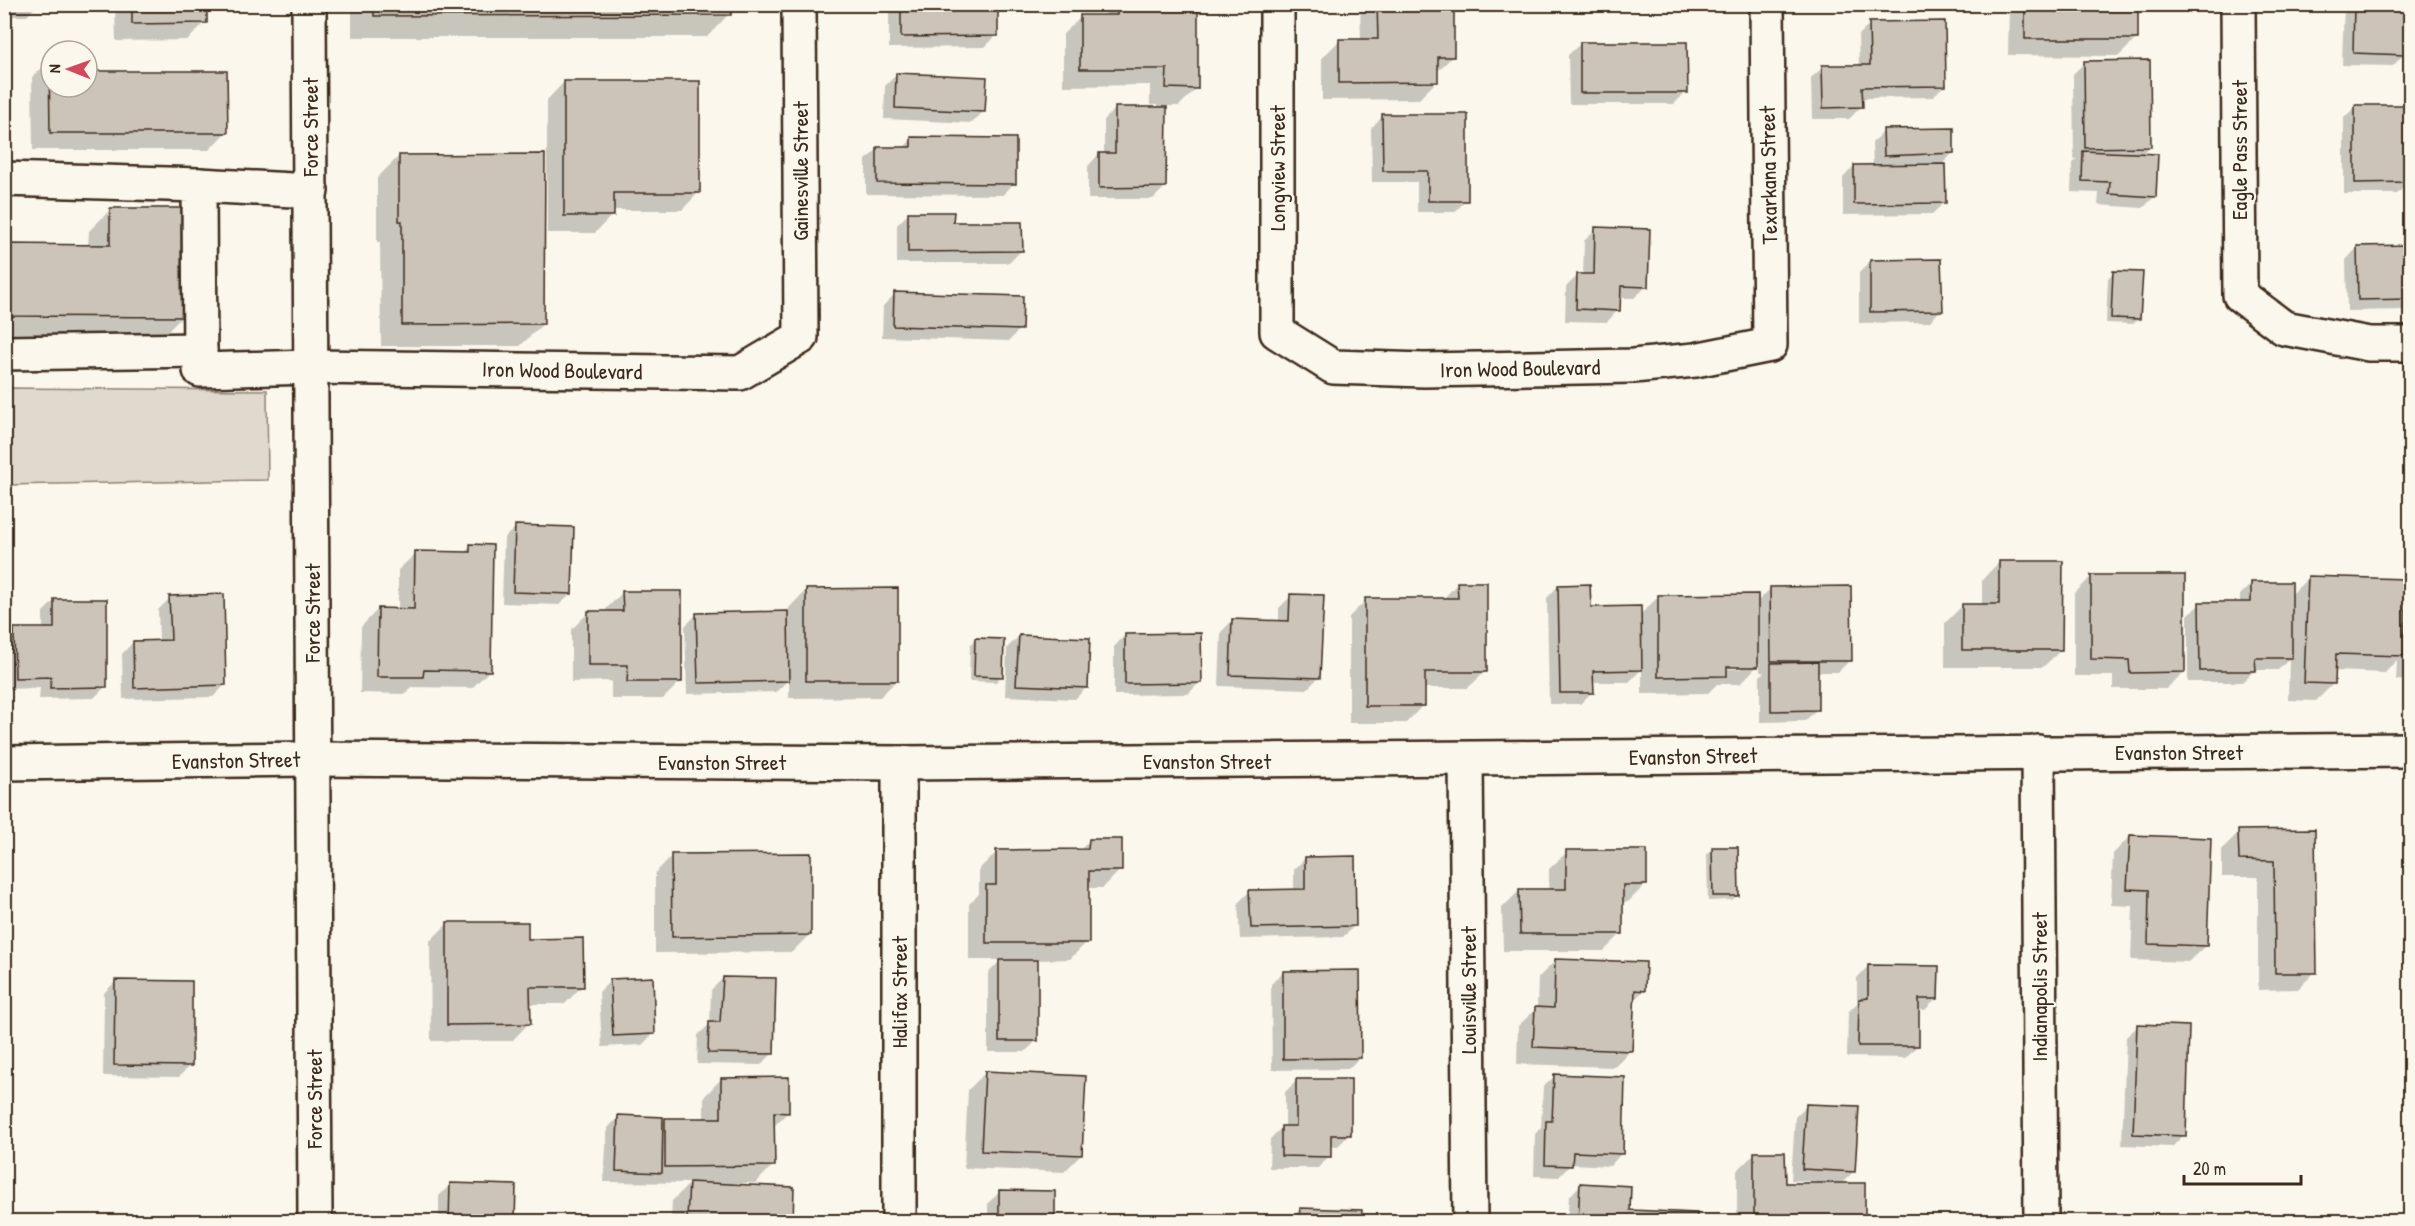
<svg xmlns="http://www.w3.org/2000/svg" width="2415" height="1226" viewBox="0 0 2415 1226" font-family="'Patrick Hand',sans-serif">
<rect width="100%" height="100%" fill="#fbf7ec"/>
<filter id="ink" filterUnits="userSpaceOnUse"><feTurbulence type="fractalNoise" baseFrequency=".0167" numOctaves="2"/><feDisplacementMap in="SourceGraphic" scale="12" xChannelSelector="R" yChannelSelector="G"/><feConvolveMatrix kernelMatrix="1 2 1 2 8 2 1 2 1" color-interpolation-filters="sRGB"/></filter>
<g filter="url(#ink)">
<polygon fill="#dfd9ce" stroke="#8d8276" stroke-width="1.5" points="4,388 267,390 268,480 5,485"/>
<g fill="#0003" fill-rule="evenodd">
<polygon points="4,4 38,4 27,16 4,16"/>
<polygon points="115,4 205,4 205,22 188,40 116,41"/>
<polygon points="352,4 729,4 729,14 707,37 352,37"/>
<polygon points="889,4 997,4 997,35 985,47 889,48"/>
<polygon points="1115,4 1197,4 1197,88 1179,106 1165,106 1165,187 1153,199 1088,199 1088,166 1099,154 1104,154 1104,120 1116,108 1157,108 1157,105 1150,105 1150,85 1063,86 1063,34 1081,17 1102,17"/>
<polygon points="1360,4 1452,4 1453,56 1437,72 1437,81 1419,99 1322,100 1322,58 1339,41 1361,40"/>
<polygon points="1854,4 1914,4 1908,11 1854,11"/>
<polygon points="2009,4 2137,4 2137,38 2119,56 2008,55"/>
<polygon points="2344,4 2406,4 2404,54 2393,66 2342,65"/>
<polygon points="1870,24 1944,86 1933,97 1861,98 1861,107 1849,119 1812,119 1811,78 1823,67 1859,67 1858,36"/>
<polygon points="1580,44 1686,92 1674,104 1569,104 1568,55"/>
<polygon points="87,59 87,73 226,132 209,150 33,150 32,77 51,60 51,87 87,87"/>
<polygon points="2085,62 2149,147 2141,155 2155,196 2143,208 2098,205 2099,193 2071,192 2072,164 2077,159 2074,159 2073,74"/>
<polygon points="897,74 984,111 972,123 884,119 885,86"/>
<polygon points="564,82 699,192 682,210 612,210 612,215 595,233 547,233 547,100"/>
<polygon points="2356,106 2409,182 2397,194 2344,194 2344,118"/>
<polygon points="1383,116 1466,200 1455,212 1417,212 1417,182 1372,182 1371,128"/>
<polygon points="1884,131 1953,153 1940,166 1944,203 1932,214 1843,215 1843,178 1854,166 1873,166 1872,143"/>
<polygon points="912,139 1014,183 1003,195 866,194 866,160 878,149 902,149"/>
<polygon points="399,156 543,324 520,346 381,346 380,242 377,242 377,178"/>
<polygon points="111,209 182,317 160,339 4,338 4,245 88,246 89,231"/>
<polygon points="909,213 952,223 1021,251 1009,263 897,263 897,225"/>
<polygon points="1596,229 1646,287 1634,298 1619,298 1618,310 1607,322 1565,321 1566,287 1577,276 1583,276 1584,241"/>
<polygon points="2410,247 2410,310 2347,311 2346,260 2357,248"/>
<polygon points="1870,261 1941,310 1929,322 1859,323 1859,273"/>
<polygon points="2113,273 2139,319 2133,324 2106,323 2108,278"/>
<polygon points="895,294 1020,329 1009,341 882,337 883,306"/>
<polygon points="516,527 571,594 559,605 502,603 504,538"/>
<polygon points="471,546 489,671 472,688 411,687 405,694 360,693 361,627 378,609 398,610 398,570 416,553 463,554"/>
<polygon points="1999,562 2061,650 2043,667 1945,667 1945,623 1963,605 1982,605 1982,580"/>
<polygon points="2092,576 2184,672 2166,689 2113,689 2113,676 2074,676 2074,594"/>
<polygon points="2309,577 2404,608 2410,602 2410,681 2396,680 2397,660 2385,673 2334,671 2333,684 2316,701 2288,700 2289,659 2278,670 2255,670 2242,682 2188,682 2188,615 2200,604 2240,604 2240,595 2251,584 2290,596"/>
<polygon points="1458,583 1486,671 1468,688 1423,688 1423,705 1406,723 1349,723 1349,617 1366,600 1442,600"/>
<path d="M1558 586 1589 609 1640 615 1659 596 1756 603 1771 588 1850 660 1838 672H1816L1817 709 1805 721 1760 722V676L1764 672H1760V663L1740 684H1717L1708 693 1642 694V669L1629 682H1592V692L1580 704H1549L1547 598ZM1720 666H1741V669H1720Z"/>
<polygon points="806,590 897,680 880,697 789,698 789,679 776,692 687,694 685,626 697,614 789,613 789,608"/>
<polygon points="623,592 681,681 663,699 611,699 611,681 571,682 571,630 588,613 606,612 606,609"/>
<polygon points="1291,596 1319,677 1307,689 1219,686 1221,632 1233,620 1279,622 1279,608"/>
<polygon points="170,598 225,685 213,697 123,699 122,654 133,642 159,641 158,610"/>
<polygon points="55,600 106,686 94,698 39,699 40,688 4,689 4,640 15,630 43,630 43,612"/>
<polygon points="1125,635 1200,682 1188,694 1114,695 1114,647"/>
<polygon points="1019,636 1087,687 1075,699 1005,696 1007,648"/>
<polygon points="975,639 1001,676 996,682 969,681 970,645"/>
<polygon points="2314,831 2315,972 2298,989 2258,990 2258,877 2222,877 2222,849 2239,832"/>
<polygon points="2130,836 2206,945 2188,962 2131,960 2133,906 2111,905 2113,854"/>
<polygon points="1089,841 1120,870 1103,888 1087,888 1087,942 1070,959 1037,960 1037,1040 1025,1052 988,1052 988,973 1001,960 969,960 969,904 979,894 979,869 997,852 1079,851"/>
<polygon points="1713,849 1738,895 1732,900 1708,901 1707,854"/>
<polygon points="1567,852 1646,884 1628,902 1622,902 1622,933 1604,951 1503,951 1502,908 1520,890 1549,890 1549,869"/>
<polygon points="672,856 810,934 792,952 655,953 655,873"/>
<polygon points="1305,858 1355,925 1343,937 1240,939 1238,903 1250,891 1294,891 1294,870"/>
<polygon points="447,924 527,940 582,986 565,1004 529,1004 529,1023 512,1041 431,1041 430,941"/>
<polygon points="1556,960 1644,990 1633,1001 1631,1050 1614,1067 1517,1064 1518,1026 1537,1008 1538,978"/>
<polygon points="1868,966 1937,998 1925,1010 1918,1010 1917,1046 1905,1058 1847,1057 1848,1012 1857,1003 1857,978"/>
<polygon points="1283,972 1360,1057 1348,1069 1272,1070 1271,984"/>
<polygon points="723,978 772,1054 761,1065 697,1064 698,1035 710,1024 711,990"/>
<polygon points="611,980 654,1033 642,1045 602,1047 599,992"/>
<polygon points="116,981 190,1065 179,1077 103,1076 104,993"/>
<polygon points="2138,1026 2184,1135 2172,1147 2122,1145 2126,1037"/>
<polygon points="985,1073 1081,1155 1064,1172 964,1168 968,1090"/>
<polygon points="1555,1076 1621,1154 1610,1166 1571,1164 1559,1177 1534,1176 1535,1134 1541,1128 1543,1087"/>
<polygon points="721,1079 788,1112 773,1127 773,1165 756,1183 734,1183 734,1185 792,1222 671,1222 672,1201 690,1183 604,1182 607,1129 618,1117 662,1123 665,1120 704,1119 704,1097"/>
<polygon points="1297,1080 1349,1135 1337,1147 1329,1146 1329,1156 1318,1168 1269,1168 1270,1139 1282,1127 1285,1127 1285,1092"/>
<polygon points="1807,1105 1854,1171 1841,1184 1864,1222 1737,1222 1737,1171 1754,1154 1784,1184 1817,1184 1817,1182 1791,1180 1795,1117"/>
<polygon points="451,1184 514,1222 439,1222 439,1196"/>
<polygon points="1580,1185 1629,1211 1695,1222 1567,1222 1569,1197"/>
<polygon points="1000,1192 1053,1222 988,1222 988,1203"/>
<polygon points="1300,1209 1360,1222 1289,1222"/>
</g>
<g fill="#ccc4b9" stroke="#3b2a1e" stroke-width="1.5">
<polygon points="132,4 207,4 207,23 132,24"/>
<polygon points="374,4 731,4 731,15 374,16"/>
<polygon points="901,4 998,4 998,36 901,37"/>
<polygon points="1117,4 1198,4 1198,89 1166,88 1167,69 1080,69 1080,15 1117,15"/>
<polygon points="1377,4 1454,4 1454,57 1438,57 1438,82 1339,83 1339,39 1378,39"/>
<rect x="2025" y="4" width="113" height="35"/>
<polygon points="2354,4 2408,4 2406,55 2353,53"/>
<polygon points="1945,21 1946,86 1862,87 1863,107 1823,108 1822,65 1870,65 1869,22"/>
<polygon points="1580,42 1687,42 1688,93 1580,93"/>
<polygon points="49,58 51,58 51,87 87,87 87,58 89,58 89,71 227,71 228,133 50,133"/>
<polygon points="2150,60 2151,147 2085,148 2084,61"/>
<polygon points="896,73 987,77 985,112 895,108"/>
<polygon points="564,81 700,81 700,193 614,193 614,216 564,216"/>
<polygon points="2355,105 2410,105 2410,182 2355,183"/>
<polygon points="1115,107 1167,107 1166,187 1099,188 1099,153 1115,153"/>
<polygon points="1382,114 1468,114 1468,201 1428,201 1428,171 1383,171"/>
<polygon points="1954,128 1954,153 1884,156 1883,129"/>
<polygon points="911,137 1016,138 1016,184 877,183 877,147 911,147"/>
<polygon points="2083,151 2158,154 2156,197 2109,194 2110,182 2082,181"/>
<polygon points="545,154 544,324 402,325 402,221 399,221 399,155"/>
<polygon points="1945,164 1946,203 1854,204 1854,165"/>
<polygon points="110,208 185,208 183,317 4,316 4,244 110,245"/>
<polygon points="908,212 954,212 953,222 1022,222 1023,251 908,252"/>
<polygon points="1595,227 1650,229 1648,287 1621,286 1620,311 1576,309 1577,274 1594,274"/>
<polygon points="2410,245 2410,299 2358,300 2357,246"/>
<polygon points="1941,259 1943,311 1870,312 1870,260"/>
<polygon points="2113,271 2143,272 2140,319 2111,318"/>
<polygon points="894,292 1023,296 1022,330 893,326"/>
<polygon points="515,525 574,527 572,594 513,592"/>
<polygon points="470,544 493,545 491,671 424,670 423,677 377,677 378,608 414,609 415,551 470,552"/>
<polygon points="1999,561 2063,561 2062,650 1962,650 1962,604 1999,604"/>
<polygon points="2091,575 2185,575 2185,672 2130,673 2129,660 2091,659"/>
<polygon points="2308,576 2406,579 2404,656 2336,654 2335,684 2304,683"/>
<polygon points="1457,582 1487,582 1487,672 1425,672 1425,706 1365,706 1365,598 1458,598"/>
<polygon points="2251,582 2292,582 2292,658 2255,658 2256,671 2200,671 2199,602 2251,602"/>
<polygon points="1590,584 1591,607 1641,606 1642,670 1593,671 1594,693 1560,693 1558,585"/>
<polygon points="1851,586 1852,661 1771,661 1770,587"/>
<polygon points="898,588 898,681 806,681 806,589"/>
<polygon points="622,591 682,591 682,682 627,682 628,665 588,665 588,611 623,611"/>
<polygon points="224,594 226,685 134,688 133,641 171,640 169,596"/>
<polygon points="1290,594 1324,595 1320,678 1230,675 1232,619 1289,621"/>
<polygon points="1758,594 1758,667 1727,667 1727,676 1658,677 1658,595"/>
<polygon points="54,599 107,599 107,687 50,688 51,677 15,678 14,628 54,628"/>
<polygon points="2410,600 2410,669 2407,669"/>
<polygon points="788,611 789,681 698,683 696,613"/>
<polygon points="1201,633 1202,683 1125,684 1125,634"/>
<polygon points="1019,635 1090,638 1088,688 1016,685"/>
<polygon points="975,638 1004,639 1003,677 974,676"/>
<polygon points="1818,662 1818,710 1771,711 1771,663"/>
<polygon points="2315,829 2317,973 2275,973 2274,861 2239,860 2238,830"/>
<polygon points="2130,835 2211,838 2207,946 2148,944 2149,890 2127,889"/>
<polygon points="1089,839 1122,839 1122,871 1089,871 1089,943 986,943 986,885 996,885 996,850 1088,849"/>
<polygon points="1712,847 1738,847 1739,896 1713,896"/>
<polygon points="1566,850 1647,850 1647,885 1623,885 1623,934 1520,934 1519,889 1566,889"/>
<polygon points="811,853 811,935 672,937 671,854"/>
<polygon points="1355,856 1356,926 1251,928 1249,890 1305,889 1305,857"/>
<polygon points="447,922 528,922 528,939 583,938 584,987 530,987 531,1024 447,1025"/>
<polygon points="1555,959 1646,962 1645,991 1635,990 1632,1051 1533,1047 1535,1007 1554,1008"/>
<rect x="999" y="960" width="39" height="81"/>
<polygon points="1868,965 1939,966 1938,999 1919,999 1919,1046 1858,1046 1859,999 1868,998"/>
<polygon points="1360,970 1361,1058 1283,1059 1283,971"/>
<polygon points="653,977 655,1034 613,1036 610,979"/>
<polygon points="723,977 776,978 774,1054 708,1053 709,1022 720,1022"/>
<polygon points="115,980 192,981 192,1066 114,1065"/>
<polygon points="2137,1024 2189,1026 2186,1136 2133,1134"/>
<polygon points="985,1071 1086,1076 1082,1155 981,1151"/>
<polygon points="1554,1074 1625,1077 1623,1154 1573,1152 1572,1166 1545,1165 1546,1121 1552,1121"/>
<polygon points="789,1077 789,1113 774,1112 775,1166 665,1167 665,1118 721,1118 721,1078"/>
<polygon points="1296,1079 1351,1079 1351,1135 1331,1135 1331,1157 1281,1156 1281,1126 1296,1126"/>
<polygon points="1806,1104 1859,1106 1855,1172 1802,1169"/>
<polygon points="618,1115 663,1117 662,1173 616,1171"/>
<polygon points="1754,1152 1785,1152 1786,1183 1865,1183 1865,1222 1754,1220"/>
<polygon points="689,1182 794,1187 793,1222 718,1222 687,1218"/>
<polygon points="450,1183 516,1185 515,1222 449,1222"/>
<polygon points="1580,1183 1631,1186 1630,1210 1697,1213 1696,1222 1578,1222"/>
<polygon points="999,1190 1055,1191 1055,1222 999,1222"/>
<polygon points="1300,1208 1362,1210 1361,1222 1299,1222"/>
</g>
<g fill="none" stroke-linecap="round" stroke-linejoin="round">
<defs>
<g id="minor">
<polyline points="309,4 315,1222"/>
<polyline points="1277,4 1277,332 1333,367 1424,370 1633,366 1695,360 1770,345 1767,4"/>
<polyline points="2238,4 2240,295 2284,328 2369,344 2410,344"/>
<polyline points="4,179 199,185 200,370 312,367 740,373 801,337 799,4"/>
<polyline points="199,185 311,191"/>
<polyline points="4,353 200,350"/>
<polyline points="2038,752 2041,1222"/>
<polyline points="1466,759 1470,1222"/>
<polyline points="4,763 311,759 899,763 2410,750"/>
<polyline points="899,763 899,1222"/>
</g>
</defs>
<use href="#minor" stroke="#3b2a1e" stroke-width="38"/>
<use href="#minor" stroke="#fbf7ec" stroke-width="33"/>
</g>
</g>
<g text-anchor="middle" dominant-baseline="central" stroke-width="4.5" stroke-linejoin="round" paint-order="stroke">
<g font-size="22" fill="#3b2a1e" stroke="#fbf7ec">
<text transform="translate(310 127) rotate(-90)">Force Street</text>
<text transform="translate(2239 150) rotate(-90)">Eagle Pass Street</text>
<text transform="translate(1277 168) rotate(-90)">Longview Street</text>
<text transform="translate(800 171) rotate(-90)">Gainesville Street</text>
<text transform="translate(1768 175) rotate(-91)">Texarkana Street</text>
<text transform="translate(1520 368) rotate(-1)">Iron Wood Boulevard</text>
<text transform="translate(562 370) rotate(1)">Iron Wood Boulevard</text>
<text transform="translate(312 613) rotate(-90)">Force Street</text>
<text x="2179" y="752">Evanston Street</text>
<text transform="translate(1693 756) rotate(-1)">Evanston Street</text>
<text transform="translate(236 760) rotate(-1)">Evanston Street</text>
<text x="1207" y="761">Evanston Street</text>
<text x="722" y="762">Evanston Street</text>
<text transform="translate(2039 987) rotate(-90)">Indianapolis Street</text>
<text transform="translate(1468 990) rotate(-90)">Louisville Street</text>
<text transform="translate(899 992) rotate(-90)">Halifax Street</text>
<text transform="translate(314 1099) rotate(-90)">Force Street</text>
</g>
</g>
<rect width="2415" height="1226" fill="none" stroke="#fbf7ec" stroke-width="24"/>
<rect x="12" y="12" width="2391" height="1202" fill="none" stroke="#3b2a1e" stroke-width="2" filter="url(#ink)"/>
<g transform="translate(69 69) rotate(271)"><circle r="28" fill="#fbf7ec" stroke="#aea59a" stroke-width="1.5"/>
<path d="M0-4.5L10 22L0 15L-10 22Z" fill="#d1495b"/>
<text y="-9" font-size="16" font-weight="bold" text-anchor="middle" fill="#3b2a1e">N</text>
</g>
<path d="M2184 1175v9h117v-9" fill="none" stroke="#3b2a1e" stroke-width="3"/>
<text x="2193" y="1175" font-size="18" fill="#3b2a1e" stroke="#fbf7ec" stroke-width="4.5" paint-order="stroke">20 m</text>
</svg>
